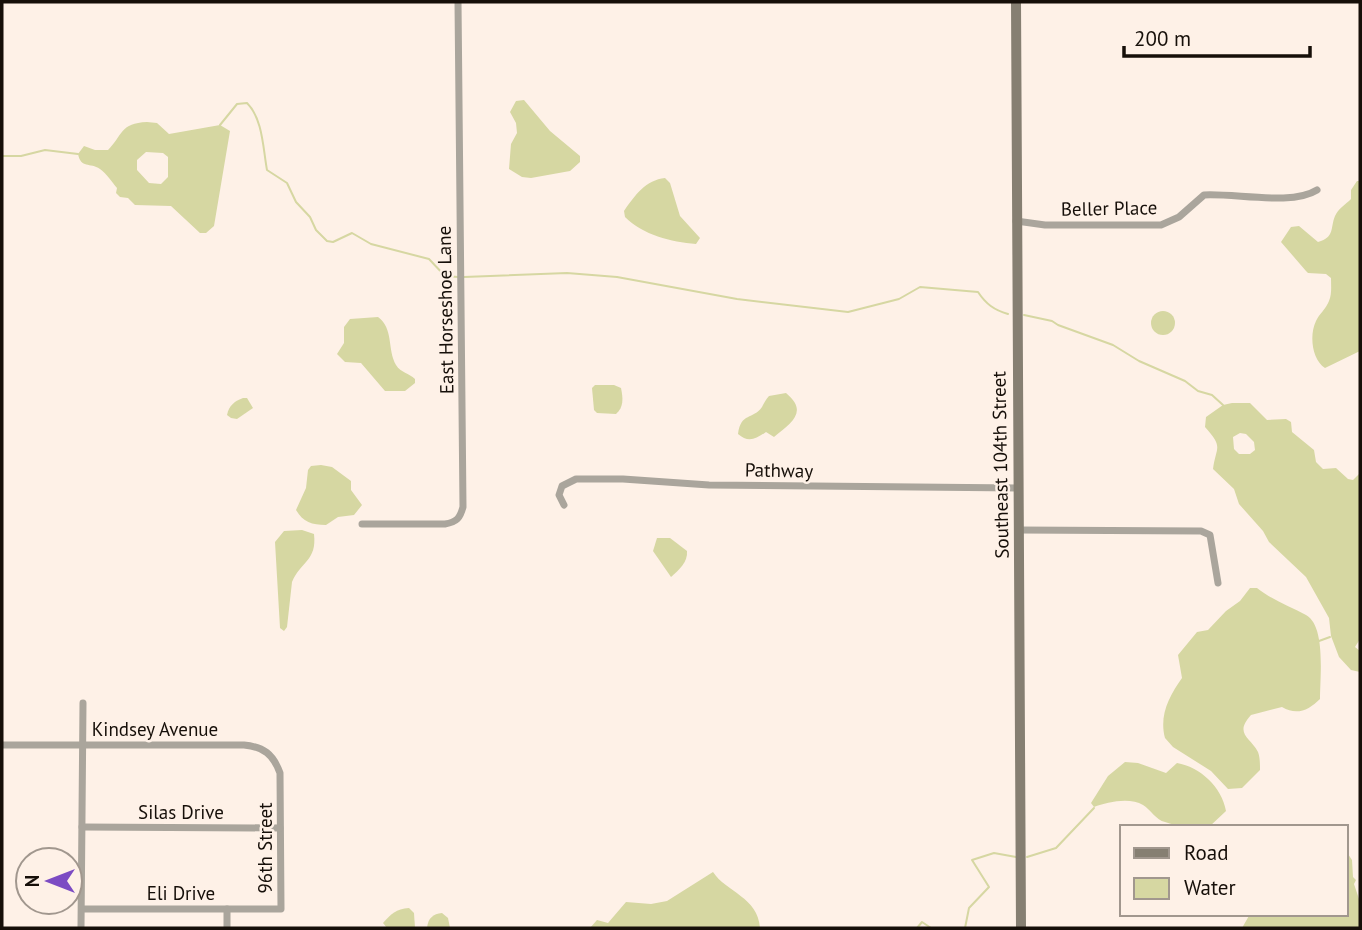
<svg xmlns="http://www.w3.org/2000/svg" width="1362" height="930" viewBox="0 0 1362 930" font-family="'PT Sans',sans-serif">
<rect width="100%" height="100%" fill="#fef1e7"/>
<g fill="#d6d7a2" fill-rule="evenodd">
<polygon points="524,100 550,131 580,156 580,162 570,171 531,178 522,177 509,169 511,144 517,133 516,123 510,112 516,101"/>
<path d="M147 122 157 123 169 134 220 125 230 131 214 226 206 233H200L171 206 135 205 128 198 120 197 116 193 117 188C112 182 107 174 100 169 90 162 81 169 78 154L84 146 95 150H108C123 135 120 123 147 122ZM146 152 163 153 168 157V177L161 184 149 183 137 170V160Z"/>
<path d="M665 178 670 183 680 216 700 238 696 244C671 242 643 235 625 217L624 211C635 195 646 180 665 178Z"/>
<path d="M1357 181H1360V351L1325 368C1312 360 1309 335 1316 321 1319 314 1326 309 1329 301 1332 294 1331 286 1331 278L1326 274 1308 273 1306 271 1281 242 1291 227 1299 226 1318 242C1335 237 1330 228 1335 216 1338 209 1346 204 1351 199V190Z"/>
<circle cx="1163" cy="323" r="12"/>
<path d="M378 317C394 329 387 349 396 365 401 373 409 373 415 379V383L405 391H385L361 363 345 362 337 354 344 343V327L350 319Z"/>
<path d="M595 385H614L621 388C623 398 624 407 616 414L597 413 594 410 592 388Z"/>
<path d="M786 393C809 412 791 423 774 437L766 432C756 439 748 443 738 434 741 412 753 420 762 407 764 403 766 399 769 396Z"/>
<path d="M243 398H247L253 408 237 419 231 418 227 415C229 405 235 401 243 398Z"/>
<path d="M1232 403H1250L1267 420 1286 419 1291 422 1292 432 1314 450 1316 462 1323 469 1336 468 1348 479 1353 480 1359 474 1360 469V639L1355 647 1360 651V672L1351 670 1339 657 1331 636 1329 618 1306 577 1269 542 1263 531 1239 504 1234 489 1213 469C1216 446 1224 448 1205 427L1206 417 1223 405ZM1240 433 1246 434 1254 442 1255 450 1250 454H1239L1234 449 1233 437Z"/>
<path d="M321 465 332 467 351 481V490L362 505 354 515 338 517 326 525C312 525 303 522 296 510L306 488 308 470 311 466Z"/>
<path d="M302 530 314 534C317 561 301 561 292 582L287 627 284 631 280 628 275 542 284 531Z"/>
<path d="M657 538H670L687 551C688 562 679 570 671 577L653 551Z"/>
<path d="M1250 588H1257C1272 600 1289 606 1306 615 1326 626 1320 677 1320 699 1309 710 1297 716 1282 707L1251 715C1234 734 1250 737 1258 752 1260 757 1260 764 1260 770L1242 788 1228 789 1211 771 1173 747 1165 738C1159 716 1169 696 1182 678L1178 655 1197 632 1208 630 1226 611 1240 601Z"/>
<path d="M1125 762 1138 763 1166 773 1177 763C1200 767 1222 787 1226 811L1209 827C1193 827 1180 827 1165 822 1156 820 1151 810 1143 805 1130 797 1107 802 1094 807L1091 803 1108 776Z"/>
<polygon points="1346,851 1352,860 1353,877 1356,880 1354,884 1360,902 1360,927 1242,928 1250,914 1346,914"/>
<path d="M713 872C726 892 758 897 760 928H590L597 920 608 923 626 902 651 904 667 901Z"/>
<path d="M409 908 414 913 415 928H387L383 923C391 914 396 909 409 908Z"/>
<path d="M442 913 448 918 450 928H427C428 918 433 914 442 913Z"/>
</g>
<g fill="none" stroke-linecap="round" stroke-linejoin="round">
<g stroke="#d6d7a2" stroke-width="2">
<path d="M220 125 237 104 247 103C263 119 263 149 267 170L287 183 296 202 310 217 316 230 327 241 333 242 352 233 371 244 429 259 445 276 458 277"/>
<polyline points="2,156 21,156 45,150 78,154"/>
<path d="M464 277 567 273 617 277 737 299 848 312 899 299 920 287 978 292C986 304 994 310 1008 314"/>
<polyline points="1024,315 1052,321 1058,325 1113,345 1139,361 1185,381 1198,391 1212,395 1223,405"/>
<polyline points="1319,641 1330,637"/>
<polyline points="1027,857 1056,848 1094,808"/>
<polyline points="917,928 922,922 931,928"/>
<polyline points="965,928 969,908 989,887 972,860 994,853 1016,857"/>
</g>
<g stroke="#aaa59c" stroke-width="7">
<path d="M1016 221 1045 225H1161L1179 217 1204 195C1235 193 1292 206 1317 190"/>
<polyline points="564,505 559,495 562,486 576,479 623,479 709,485 1018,488"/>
<path d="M362 524H445C457 522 460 518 463 507L458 2"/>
<polyline points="1018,530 1201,531 1210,535 1218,583"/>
<path d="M2 745H244C264 747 273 754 280 773L281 909H82"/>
<polyline points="82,827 280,828"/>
<polyline points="227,909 227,928"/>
<polyline points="81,928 83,703"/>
</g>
<polyline stroke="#867f72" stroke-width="10" points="1016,2 1021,928"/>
</g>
<g text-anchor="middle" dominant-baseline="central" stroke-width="5" stroke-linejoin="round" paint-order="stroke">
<g font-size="19" fill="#160f09" stroke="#fef1e7">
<text transform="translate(1109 208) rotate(-1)">Beller Place</text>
<text transform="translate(445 310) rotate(-91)">East Horseshoe Lane</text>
<text transform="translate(1000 465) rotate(-91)">Southeast 104th Street</text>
<text transform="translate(779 470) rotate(1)">Pathway</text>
<text x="155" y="729">Kindsey Avenue</text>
<text x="181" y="812">Silas Drive</text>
<text transform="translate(265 848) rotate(-90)">96th Street</text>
<text x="181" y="893">Eli Drive</text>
</g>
</g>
<rect width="1362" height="930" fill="none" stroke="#160f09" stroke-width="7"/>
<rect x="1120" y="825" width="228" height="91" fill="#fef1e7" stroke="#a1978e" stroke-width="2"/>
<rect x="1134" y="848" width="35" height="10" fill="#867f72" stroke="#a1978e" stroke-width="2"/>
<text x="1184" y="860" font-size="21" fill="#160f09">Road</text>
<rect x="1134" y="878" width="35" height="21" fill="#d6d7a2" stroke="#a1978e" stroke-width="2"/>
<text x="1184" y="895" font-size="21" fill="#160f09">Water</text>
<g transform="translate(49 881) rotate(270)"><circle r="33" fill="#fef1e7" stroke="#a1978e" stroke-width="2"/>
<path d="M0-5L12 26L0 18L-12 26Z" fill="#7c4bc3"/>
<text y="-10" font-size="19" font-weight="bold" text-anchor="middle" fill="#160f09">N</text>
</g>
<path d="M1124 46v10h186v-10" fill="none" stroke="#160f09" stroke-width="3.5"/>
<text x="1134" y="46" font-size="21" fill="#160f09" stroke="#fef1e7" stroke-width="5" paint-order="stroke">200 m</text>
</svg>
